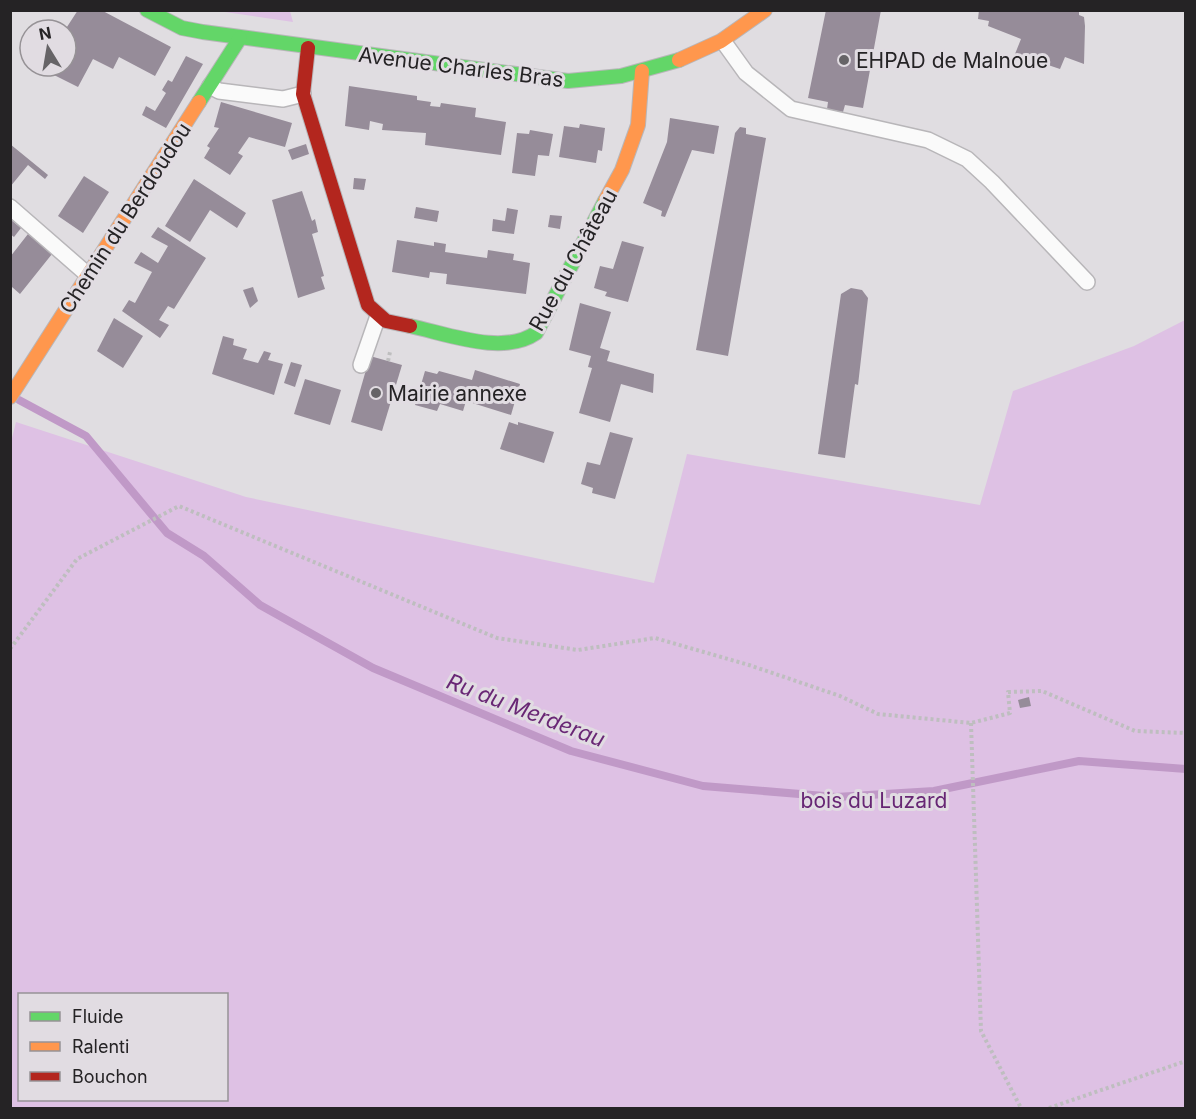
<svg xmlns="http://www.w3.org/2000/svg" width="1196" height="1119" viewBox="0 0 1196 1119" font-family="Inter,sans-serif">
<rect width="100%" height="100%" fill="#e0dde1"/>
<g fill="#dec1e4" fill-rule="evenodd">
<polygon points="218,11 290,11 293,22"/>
<path d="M1185 320V1108H11L10 446 16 422 246 497 654 583 687 454 980 505 1013 391 1134 346ZM20 994H226V1100H20Z"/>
</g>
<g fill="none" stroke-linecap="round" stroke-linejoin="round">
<polyline stroke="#c099c7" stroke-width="8" points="19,400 86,436 167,533 204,556 260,605 373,668 571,751 703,786 836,797 934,791 1079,761 1186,769"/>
</g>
<g fill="#968c99">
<polygon points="78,10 101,10 171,47 155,76 119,57 113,69 93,59 78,87 44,70 46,66 66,66 65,30"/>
<polygon points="826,10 881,10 863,108 845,105 843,112 827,109 828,102 808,98"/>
<polygon points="979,10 1079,10 1079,15 1084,17 1085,26 1084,64 1065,57 1060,69 1015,54 1021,39 988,26 989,21 978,19"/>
<polygon points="186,56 203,64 166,128 142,115 146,106 155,111 166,93 162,90 168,80 172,82"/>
<polygon points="349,86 417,96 417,100 431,102 430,106 440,107 441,103 476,108 475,117 506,122 501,155 425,145 426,133 382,130 383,124 370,121 369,130 345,126"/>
<polygon points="221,102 292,123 285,147 249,137 238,153 243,156 230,175 204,158 210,148 207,146 219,128 214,127"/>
<polygon points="670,118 719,126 714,154 692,150 665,217 661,216 662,211 643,203 667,142"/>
<polygon points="580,124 605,128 602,151 598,150 596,163 559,157 564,126 579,128"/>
<polygon points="740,127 746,128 746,134 766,138 728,356 696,350 735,133"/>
<polygon points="530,130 553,134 549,156 538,155 535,176 512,173 517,133 529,134"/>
<polygon points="10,144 48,175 45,179 28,165 10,187"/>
<polygon points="306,144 309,154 292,160 288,150"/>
<polygon points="84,176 109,192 83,233 58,216"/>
<polygon points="354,178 366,179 364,190 353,189"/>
<polygon points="194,179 246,213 237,228 210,210 190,242 165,226"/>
<polygon points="302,191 312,221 315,219 318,232 312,234 324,276 321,277 325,289 298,298 272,200"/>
<polygon points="416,207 439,211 437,222 414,218"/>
<polygon points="507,208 518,210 514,234 492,231 493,219 505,221"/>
<polygon points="550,215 562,216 560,229 548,227"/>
<polygon points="10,219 21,228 14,237 10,234"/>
<polygon points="158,227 206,258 174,309 168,306 159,320 169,325 160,338 122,311 129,300 135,303 152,272 134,263 141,252 158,263 168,246 151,237"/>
<polygon points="28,234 52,254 20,294 12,287 10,289 10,257"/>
<polygon points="397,240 434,246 434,242 446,244 445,252 487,258 488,250 514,254 513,260 530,263 526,294 446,284 447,274 430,272 429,278 392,272"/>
<polygon points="622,241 644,247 628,302 605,296 607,292 594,288 600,266 613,269"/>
<polygon points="253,287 258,301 250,308 243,290"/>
<polygon points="851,288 862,290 868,298 858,385 855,384 845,458 818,454 841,294"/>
<polygon points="580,303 611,312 600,348 610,351 607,361 654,374 653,393 621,384 610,422 579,413 592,368 588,367 591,356 569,350"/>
<polygon points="114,318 143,336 123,368 97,351"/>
<polygon points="223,336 234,339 233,345 247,349 243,359 258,363 264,351 271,353 268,360 283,364 274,395 212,374"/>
<polygon points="370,356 402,365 382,431 351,422"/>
<polygon points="291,362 302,365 295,387 284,383"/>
<polygon points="475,370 520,384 511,415 466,401 463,411 440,404 437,411 415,405 425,371 437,374 439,371 472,380"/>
<polygon points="305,379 341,390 330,425 294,414"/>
<polygon points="509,422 518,425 518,422 554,432 544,463 500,449"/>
<polygon points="610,432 633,438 615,499 592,493 593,488 581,484 587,462 600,465"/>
<polygon points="1029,697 1031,706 1020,708 1018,700"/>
</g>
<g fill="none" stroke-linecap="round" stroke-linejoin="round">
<defs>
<g id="lane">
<polyline points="723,41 746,73 791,109 928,140 967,159 992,182 1087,282"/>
<polyline points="210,86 219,91 283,99 303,94"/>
<polyline points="10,207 88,275"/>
<polyline points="361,365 378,316"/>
</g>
<g id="fast">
<polyline points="147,10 182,28 203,32 568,81 621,76 679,60"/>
<polyline points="199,102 240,38"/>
<path d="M410 326C448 334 503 356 536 333L605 201"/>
</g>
<g id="slow">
<polyline points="679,60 721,41 765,10"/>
<polyline points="605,201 622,170 638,125 642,71"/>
<polyline points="10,397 199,102"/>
</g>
<polyline id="jam" points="308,48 303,94 368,305 386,321 410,326"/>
</defs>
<use href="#lane" stroke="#b8b6b9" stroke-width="18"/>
<use href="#fast" stroke="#b8b6b9" stroke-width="16"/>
<use href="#slow" stroke="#b8b6b9" stroke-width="16"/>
<use href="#jam" stroke="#b8b6b9" stroke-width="16"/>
<g stroke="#bebebf" stroke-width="4" stroke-dasharray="3 3" stroke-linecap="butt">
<polyline points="388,361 390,352"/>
<polyline points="10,649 77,559 179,506 497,638 578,650 655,638 749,665 840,696 878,714 971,723 1010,713 1008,692 1042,691 1135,731 1186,733"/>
<polyline points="971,723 981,1031 1021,1108"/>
<polyline points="1049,1108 1186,1061"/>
</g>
<use href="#lane" stroke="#fafafa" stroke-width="15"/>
<use href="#fast" stroke="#63d668" stroke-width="14"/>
<use href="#slow" stroke="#ff974d" stroke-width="14"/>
<use href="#jam" stroke="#b3261e" stroke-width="14"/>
</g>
<g fill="#666467" stroke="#e1dce2" stroke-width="2">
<circle cx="844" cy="60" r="6"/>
<circle cx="376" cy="393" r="6"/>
</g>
<g text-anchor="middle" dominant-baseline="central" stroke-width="6" stroke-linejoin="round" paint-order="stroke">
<g font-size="21" fill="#252325" stroke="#e1dce2" text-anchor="start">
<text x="856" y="60">EHPAD de Malnoue</text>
<text x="388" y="393">Mairie annexe</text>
</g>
<g font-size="21" fill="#252325" stroke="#e1dce2">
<text transform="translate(461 67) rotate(7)">Avenue Charles Bras</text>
<text transform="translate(125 218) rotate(-57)">Chemin du Berdoudou</text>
<text transform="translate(573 260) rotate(-61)">Rue du Château</text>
</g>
<g font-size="21" fill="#672674" stroke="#e1dce2">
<text x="874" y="800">bois du Luzard</text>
</g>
<g font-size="22" font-style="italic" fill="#692775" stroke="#e1dce2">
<text transform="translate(526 710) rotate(21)">Ru du Merderau</text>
</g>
</g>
<rect width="1196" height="1119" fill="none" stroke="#252325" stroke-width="24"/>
<rect x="18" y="993" width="210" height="108" fill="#e1dce2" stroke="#969296" stroke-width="1.5"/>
<rect x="30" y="1012" width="30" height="9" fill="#63d668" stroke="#969296" stroke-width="1.5"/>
<text x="72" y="1023" font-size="18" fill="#252325">Fluide</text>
<rect x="30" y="1042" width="30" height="9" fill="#ff974d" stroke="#969296" stroke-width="1.5"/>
<text x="72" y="1053" font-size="18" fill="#252325">Ralenti</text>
<rect x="30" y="1072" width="30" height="9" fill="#b3261e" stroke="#969296" stroke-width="1.5"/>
<text x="72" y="1083" font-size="18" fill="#252325">Bouchon</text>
<g transform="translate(48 48) rotate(349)"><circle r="28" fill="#e1dce2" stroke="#969296" stroke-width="1.5"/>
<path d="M0-4.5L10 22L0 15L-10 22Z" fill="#666467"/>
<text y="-9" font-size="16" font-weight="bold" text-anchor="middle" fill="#252325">N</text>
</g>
</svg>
